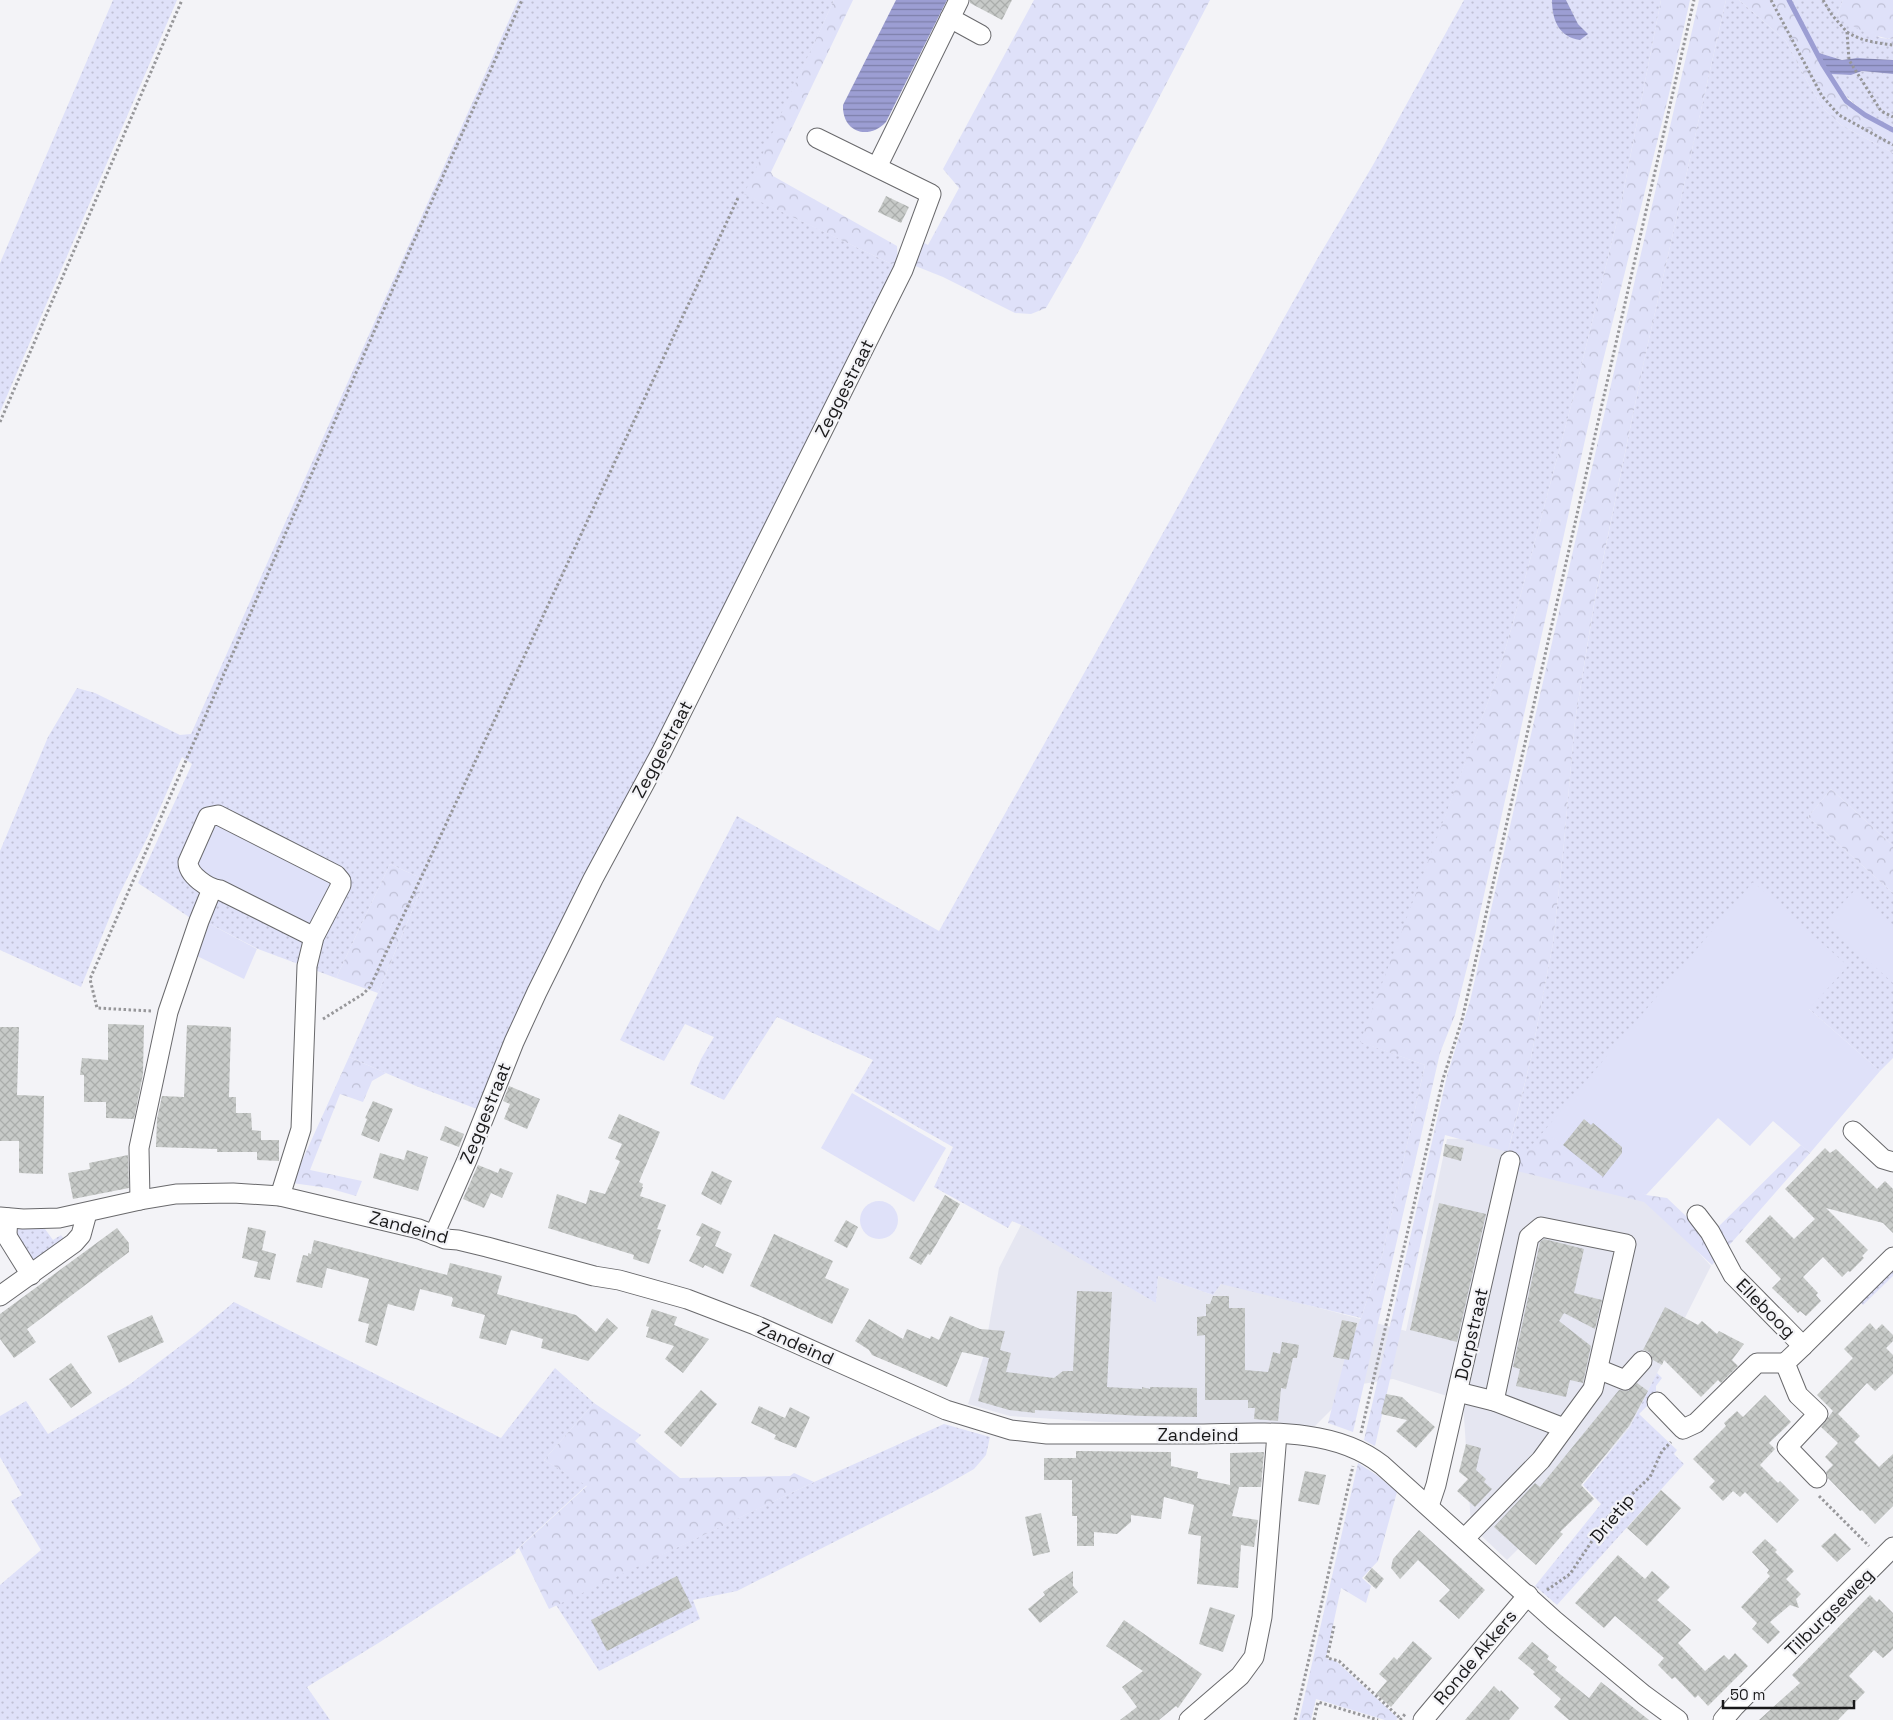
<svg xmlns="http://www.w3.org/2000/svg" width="1893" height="1720" viewBox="0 0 1893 1720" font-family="'Space Grotesk',sans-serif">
<defs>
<pattern id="grass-dots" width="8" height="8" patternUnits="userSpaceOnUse" patternTransform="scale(1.25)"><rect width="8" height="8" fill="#dfe1f9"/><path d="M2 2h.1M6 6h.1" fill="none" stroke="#bfc0d5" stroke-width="1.8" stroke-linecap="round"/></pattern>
<pattern id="forest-crowns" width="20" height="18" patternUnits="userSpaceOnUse" patternTransform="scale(1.25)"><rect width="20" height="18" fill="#dfe1f9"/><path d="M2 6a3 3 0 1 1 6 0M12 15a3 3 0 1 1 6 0" fill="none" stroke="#bfc0d5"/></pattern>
<pattern id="water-rules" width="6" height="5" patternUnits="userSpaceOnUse" patternTransform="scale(1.25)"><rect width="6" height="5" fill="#9c9ed3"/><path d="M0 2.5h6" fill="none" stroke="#7e80aa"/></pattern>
<pattern id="building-cross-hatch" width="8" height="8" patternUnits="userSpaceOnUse" patternTransform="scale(1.25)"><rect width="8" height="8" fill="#c7cac8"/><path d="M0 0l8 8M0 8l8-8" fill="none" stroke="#aaadab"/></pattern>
</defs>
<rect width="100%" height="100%" fill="#f3f3f7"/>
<polygon fill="#e5e6f1" points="1494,1138 1650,1200 1711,1266 1630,1427 1576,1491 1507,1560 1471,1526 1463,1401 1393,1379 1356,1385 1315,1426 1101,1422 1010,1416 968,1404 984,1355 999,1268 1022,1223 1156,1303 1158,1276 1213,1295 1221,1284 1229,1284 1406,1331 1447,1139"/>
<g fill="url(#grass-dots)">
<polygon points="113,0 177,0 0,412 0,263"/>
<polygon points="518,0 834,0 745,194 898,267 521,1013 477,1109 416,1086 349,1057 378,993 425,880 390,864 336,978 258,949 208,923 192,919 138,883 192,764 182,757 148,836 118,897 81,987 0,950 0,851 48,737 77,688 95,693 180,735 191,734"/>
<polygon points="1464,0 1552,0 1552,2 1587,34 1578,24 1566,0 1661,0 1620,209 1576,387 1518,605 1497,678 1361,1042 1425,1065 1382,1256 1361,1318 1221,1284 1213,1295 1158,1276 1156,1303 1024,1226 1012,1221 1008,1228 934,1187 953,1147 854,1091 873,1060 777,1017 724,1100 690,1084 701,1059 714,1037 685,1024 664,1061 620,1040 737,816 939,931 1316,261 1373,165"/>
<polygon points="1726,0 1739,0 1786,41 1808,83 1823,108 1841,125 1893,153 1893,846 1831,789 1808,817 1893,893 1893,1058 1880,1071 1809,1009 1527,1151 1508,1152 1531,1058 1553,943 1564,843 1575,721 1595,599 1644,361"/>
<polygon points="1791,0 1843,0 1837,15 1881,38 1893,39 1893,60 1857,58 1842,60 1819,53"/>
<polygon points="1862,71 1893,74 1893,131 1864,112 1847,97 1830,74 1851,75"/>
<polygon points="17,1229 45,1229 53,1240 61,1235 64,1239 33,1260 15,1234 15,1231"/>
<polygon points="1893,1265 1893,1276 1863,1305 1860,1302"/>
<polygon points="234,1302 501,1438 555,1368 594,1403 544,1460 587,1485 515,1551 516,1553 380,1642 307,1687 330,1720 0,1720 0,1585 41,1550 11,1501 22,1495 0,1457 0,1416 26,1401 48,1434 130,1384 196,1334"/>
<polygon points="1657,1373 1662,1378 1656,1386 1656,1397 1639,1414 1677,1450 1674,1454 1684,1464 1557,1605 1535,1586 1601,1504 1583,1485 1630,1427"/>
<polygon points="944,1424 990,1437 986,1455 974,1469 939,1489 737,1591 693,1600 700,1619 599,1671 556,1605 814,1482"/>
</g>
<g fill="url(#forest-crowns)">
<polygon points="834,0 853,0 771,172 773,176 897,246 898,267 744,194"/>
<polygon points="1034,0 1210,0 1081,247 1046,308 1031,314 1015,313 943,277 913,265 917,239 928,245 959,188 943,169"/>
<polygon points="1661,0 1690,0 1669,94 1599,377 1474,940 1455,1015 1440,1053 1353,1432 1328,1423 1346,1354 1361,1318 1382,1256 1425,1065 1360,1042 1497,678 1518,605 1576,387 1620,209"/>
<polygon points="1699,0 1726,0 1644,361 1595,598 1575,721 1564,843 1553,943 1531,1058 1508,1151 1527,1151 1544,1131 1563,1145 1646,1195 1667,1198 1708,1237 1801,1145 1810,1153 1712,1265 1644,1202 1504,1168 1508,1152 1445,1135 1375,1446 1364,1440 1447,1076 1470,1001"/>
<path d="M1739 0H1791C1808 32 1823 69 1846 97 1859 111 1877 121 1893 131V153L1841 125 1823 108 1808 83 1786 41Z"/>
<path d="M1843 0H1893V39C1868 36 1856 29 1837 15Z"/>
<polygon points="1831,789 1893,846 1893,893 1808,817"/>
<polygon points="390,864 425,880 378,993 336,978"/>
<polygon points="349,1057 386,1073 372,1081 363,1102 340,1094 310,1170 362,1181 356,1196 328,1188 292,1183"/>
<polygon points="594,1403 641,1435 635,1441 680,1478 790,1476 794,1473 814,1482 549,1609 519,1548 587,1486 544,1460"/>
<polygon points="1358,1463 1378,1476 1397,1492 1378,1561 1362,1578 1371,1586 1366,1603 1341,1588 1326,1658 1336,1661 1398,1718 1396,1720 1385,1720 1316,1699 1311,1720 1299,1720"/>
</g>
<g fill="#dfe1f9">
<polygon points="209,820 336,879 313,929 201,876 192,859"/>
<polygon points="1753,882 1848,966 1809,1009 1880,1071 1810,1153 1773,1121 1750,1146 1718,1118 1646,1195 1603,1177 1544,1131"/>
<polygon points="1854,891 1893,926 1893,983 1825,922"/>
<polygon points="208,923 257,949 244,979 195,955"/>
<polygon points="852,1093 946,1148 914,1202 821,1148"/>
<circle cx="879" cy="1220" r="19"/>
</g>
<g fill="url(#water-rules)">
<path d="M896 0H947L886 122C868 141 842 132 843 105Z"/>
<path d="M1552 0H1566L1578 24 1588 34 1580 40C1559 37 1552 20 1552 0Z"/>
<polygon points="1819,53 1842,60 1857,58 1893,60 1893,74 1862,71 1851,75 1830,74"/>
</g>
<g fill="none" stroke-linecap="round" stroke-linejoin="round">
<polyline stroke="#9c9ed3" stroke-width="5" points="1789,0 1823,65 1846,101 1865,115 1893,130"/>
</g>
<g fill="url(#building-cross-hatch)">
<polygon points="970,0 1012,0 1002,20 970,3"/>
<polygon points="886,196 909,207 901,223 878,212"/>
<polygon points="108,1024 144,1025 143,1074 134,1119 106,1118 106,1102 84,1102 84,1075 80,1075 82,1058 108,1060"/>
<polygon points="187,1025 231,1027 229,1097 236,1097 236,1113 251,1113 252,1130 261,1131 261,1140 279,1140 279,1161 257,1160 257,1152 217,1152 217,1149 156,1147 157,1119 162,1096 184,1097"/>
<polygon points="0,1027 19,1027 17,1095 44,1096 43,1174 19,1173 19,1141 0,1141"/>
<polygon points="509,1086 540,1099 527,1129 504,1119 510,1104 503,1101"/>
<polygon points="373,1101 393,1109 379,1142 361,1135 367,1119 365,1118"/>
<polygon points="619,1114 660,1132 639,1182 643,1184 642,1187 643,1187 640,1196 666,1205 657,1229 661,1230 649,1264 633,1259 634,1255 548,1228 557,1194 586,1204 590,1190 605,1194 620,1161 615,1159 622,1144 608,1138"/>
<polygon points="1584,1119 1591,1125 1593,1123 1622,1147 1622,1153 1603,1177 1563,1145"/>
<polygon points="445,1126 464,1134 459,1147 440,1140"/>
<polygon points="1445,1144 1464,1148 1461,1161 1443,1156"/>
<polygon points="1825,1148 1830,1153 1836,1149 1877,1189 1885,1181 1893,1189 1893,1233 1883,1223 1826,1208 1868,1250 1862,1256 1864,1258 1850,1272 1848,1271 1842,1277 1823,1257 1803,1277 1818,1293 1816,1295 1821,1301 1806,1316 1800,1311 1798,1313 1772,1288 1781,1279 1745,1241 1770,1215 1794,1239 1815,1219 1785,1189"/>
<polygon points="407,1150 428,1157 418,1191 373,1178 380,1153 404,1160"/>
<polygon points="128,1155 129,1188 73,1199 68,1173 90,1169 89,1163"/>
<polygon points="478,1165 498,1173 500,1168 513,1173 502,1198 491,1193 484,1208 463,1199"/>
<polygon points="712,1171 732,1181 721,1205 701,1194"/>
<polygon points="945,1195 960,1204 930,1255 928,1254 921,1265 909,1258"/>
<polygon points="1439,1203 1486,1214 1457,1342 1410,1330"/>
<polygon points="846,1220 858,1227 847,1248 834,1241"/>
<polygon points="702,1223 721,1232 715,1246 732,1254 723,1274 705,1265 703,1268 689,1261 701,1237 696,1235"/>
<polygon points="248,1227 266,1231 262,1250 276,1254 270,1280 254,1277 258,1262 242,1258"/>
<polygon points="117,1228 129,1243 129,1252 27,1329 36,1342 14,1358 0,1339 0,1314"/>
<polygon points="774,1234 833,1261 825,1278 849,1289 832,1324 750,1286"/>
<polygon points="1544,1239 1584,1249 1574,1293 1602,1300 1595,1329 1564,1313 1559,1321 1591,1346 1583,1383 1570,1380 1566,1397 1516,1386 1520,1369 1513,1367 1540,1242"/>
<polygon points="314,1240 447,1275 450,1263 502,1276 497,1294 576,1315 596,1332 607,1318 618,1328 588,1361 541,1348 543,1339 511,1330 506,1345 479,1338 485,1315 451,1306 453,1299 452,1297 420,1289 414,1311 388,1304 377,1346 365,1342 369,1324 358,1321 369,1279 327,1268 322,1288 296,1282 303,1255 308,1256 308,1253 311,1254"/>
<polygon points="1077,1291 1112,1292 1107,1387 1142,1389 1142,1387 1150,1389 1150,1387 1197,1388 1197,1417 1142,1416 1035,1410 1035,1413 1009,1410 978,1401 989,1358 962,1352 947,1387 872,1355 869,1350 855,1341 869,1319 903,1339 907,1329 930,1339 931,1336 939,1340 950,1316 980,1329 1005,1331 1000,1350 1011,1353 1006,1372 1054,1378 1063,1371 1073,1371"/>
<polygon points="1213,1296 1229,1296 1229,1308 1245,1308 1245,1370 1268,1372 1273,1352 1280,1354 1282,1342 1299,1345 1297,1358 1293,1358 1286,1389 1281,1388 1278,1421 1254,1419 1255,1408 1248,1408 1248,1400 1205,1400 1205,1335 1197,1336 1197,1317 1206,1316 1206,1304 1210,1304"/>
<polygon points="1665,1307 1698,1325 1702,1321 1717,1334 1719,1331 1744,1344 1732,1360 1738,1366 1721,1383 1718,1380 1701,1397 1664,1360 1662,1365 1653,1360 1649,1352 1643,1350"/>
<polygon points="652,1309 677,1317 674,1325 709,1339 683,1373 665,1359 674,1346 646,1337 649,1327 646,1326"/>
<polygon points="152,1315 164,1342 119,1363 107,1336"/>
<polygon points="1342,1320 1357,1323 1349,1360 1333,1357"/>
<polygon points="1870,1323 1876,1330 1882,1324 1893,1335 1893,1341 1886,1348 1893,1355 1893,1374 1875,1391 1867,1383 1838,1414 1860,1436 1854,1442 1879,1467 1893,1454 1893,1506 1875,1524 1862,1510 1860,1511 1828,1478 1826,1472 1833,1465 1825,1457 1838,1443 1821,1427 1833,1411 1817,1395 1853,1358 1844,1349"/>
<polygon points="71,1363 92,1393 71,1408 49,1379"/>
<polygon points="1637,1383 1648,1391 1629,1426 1581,1485 1594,1499 1560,1532 1563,1534 1536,1565 1494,1527 1535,1483 1540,1487 1619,1390 1628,1391"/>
<polygon points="701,1390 717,1404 681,1447 664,1432"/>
<polygon points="1386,1394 1402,1397 1435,1427 1416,1448 1396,1431 1407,1420 1381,1414"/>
<polygon points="1765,1395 1791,1422 1769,1443 1775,1449 1760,1465 1778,1483 1780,1481 1799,1500 1777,1523 1745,1492 1740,1497 1733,1491 1723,1501 1709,1487 1715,1481 1693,1459 1726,1426 1724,1423 1737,1411 1743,1417"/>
<polygon points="759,1406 785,1418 790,1407 810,1417 796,1448 774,1439 776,1435 751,1423"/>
<polygon points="1466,1444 1481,1448 1476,1470 1486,1479 1484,1482 1492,1489 1475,1507 1457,1491 1468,1479 1459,1472"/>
<polygon points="1076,1451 1171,1452 1171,1466 1198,1472 1197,1478 1230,1485 1230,1453 1264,1452 1261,1487 1237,1487 1239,1487 1232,1516 1258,1520 1254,1547 1241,1545 1238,1588 1197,1584 1201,1536 1188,1534 1194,1505 1164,1497 1161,1519 1131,1515 1131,1522 1117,1534 1094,1532 1094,1546 1077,1546 1077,1516 1072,1516 1072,1480 1044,1480 1044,1458 1076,1458"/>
<polygon points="1305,1471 1326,1475 1319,1505 1298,1501"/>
<polygon points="1661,1490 1681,1508 1647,1546 1627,1528"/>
<polygon points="1041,1513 1050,1552 1033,1556 1025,1517"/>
<polygon points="1419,1530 1485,1590 1459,1619 1439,1601 1450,1590 1418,1560 1400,1579 1391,1568 1393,1559"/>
<polygon points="1835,1533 1851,1549 1837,1562 1821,1546"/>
<polygon points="1765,1539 1777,1550 1775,1552 1794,1571 1786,1579 1801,1594 1796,1599 1799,1608 1790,1605 1770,1622 1780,1632 1768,1644 1752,1629 1757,1623 1741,1607 1770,1576 1767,1573 1769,1570 1752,1552"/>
<polygon points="1618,1555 1645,1579 1652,1571 1670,1587 1657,1600 1691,1630 1678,1643 1705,1671 1724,1655 1729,1660 1735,1653 1748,1666 1708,1706 1698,1695 1695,1698 1675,1677 1672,1679 1658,1665 1664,1658 1615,1616 1604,1628 1575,1603"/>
<polygon points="1372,1568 1384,1579 1376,1589 1364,1578"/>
<polygon points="1073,1571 1073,1586 1078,1592 1040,1623 1028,1609 1045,1595 1043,1592"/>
<polygon points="677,1576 692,1607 607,1651 591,1620"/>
<polygon points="1870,1595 1877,1602 1879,1599 1893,1613 1893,1649 1883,1658 1874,1650 1849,1676 1865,1692 1838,1720 1759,1720 1800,1683 1792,1675"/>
<polygon points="1210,1607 1235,1615 1223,1652 1199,1644"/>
<polygon points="1124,1620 1202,1674 1178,1708 1176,1706 1159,1720 1120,1720 1137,1707 1122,1687 1143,1671 1106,1646"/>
<polygon points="1413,1641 1432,1658 1391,1707 1376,1694 1387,1681 1379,1674 1394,1657 1397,1660"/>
<polygon points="1532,1642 1549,1656 1547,1659 1557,1667 1555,1670 1589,1698 1601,1682 1649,1720 1569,1720 1554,1707 1561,1699 1533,1674 1535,1672 1518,1658"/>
<polygon points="1494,1686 1500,1692 1501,1690 1519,1708 1509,1720 1465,1720"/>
</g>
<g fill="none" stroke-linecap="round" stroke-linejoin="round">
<defs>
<g id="minor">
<polyline points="950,18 981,35"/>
<polyline points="877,167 959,0"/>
<polyline points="1853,1131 1883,1159 1893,1162"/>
<path d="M280 1196 301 1129 307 966 314 937 341 885V881L336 875 218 815 208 817 188 862C188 875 208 889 220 890L314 937"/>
<polyline points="140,1200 139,1148 168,1012 199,921 212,889"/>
<polyline points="1697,1215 1710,1232 1733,1275 1803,1346 1785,1363 1798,1395 1818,1414 1787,1447 1817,1478"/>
<path d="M0 1217 23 1219 59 1218 140 1200 176 1194 233 1193 280 1196 419 1229 445 1239 458 1240 487 1247 594 1276 619 1280 687 1299 755 1325 946 1410 1011 1430 1047 1434C1095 1434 1143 1434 1191 1434 1254 1434 1330 1424 1382 1465L1554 1620 1644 1695 1678 1720"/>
<polyline points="8,1218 7,1233 8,1238 31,1275"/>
<polyline points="434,1235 467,1160 514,1042 537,992 593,879 662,751 903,270 931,194 817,138"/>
<polyline points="0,1296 74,1243 81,1235 87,1213"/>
<polyline points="1803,1346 1893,1257"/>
<polyline points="1598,1369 1625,1380 1642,1361"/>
<polyline points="1458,1392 1494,1401 1564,1428"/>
<polyline points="1657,1402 1683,1429 1696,1423 1757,1363 1785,1363"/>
<polyline points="1429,1506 1436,1485 1510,1161"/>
<polyline points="1465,1538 1541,1460 1593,1389 1626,1244 1541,1227 1529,1237 1494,1401"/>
<polyline points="1189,1720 1240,1676 1254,1657 1262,1617 1277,1434"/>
<polyline points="1423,1720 1528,1595"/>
<polyline points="1723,1720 1735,1706 1893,1547"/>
</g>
</defs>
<use href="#minor" stroke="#69696c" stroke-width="21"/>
<g stroke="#97979a" stroke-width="3" stroke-dasharray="2.5 2.5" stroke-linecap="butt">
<polyline points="1771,0 1822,96 1839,115 1893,145"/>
<polyline points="1823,0 1832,15 1847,32 1849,60 1881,111 1893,117"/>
<path d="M1847 32C1861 41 1877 43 1893 45"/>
<polyline points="0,422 182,0"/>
<polyline points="151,1011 97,1008 90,979 409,252 522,0"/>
<polyline points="323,1019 363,994 370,987 738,198"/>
<polyline points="1361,1433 1443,1079 1462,1020 1694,0"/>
<polyline points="1819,1496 1869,1546"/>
<polyline points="1547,1590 1570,1574 1608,1517 1650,1477 1662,1451 1671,1442"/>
<polyline points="1334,1626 1327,1658 1339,1661 1401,1719"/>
<polyline points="1295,1720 1353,1466"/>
<polyline points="1314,1720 1318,1702 1378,1720"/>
<polyline points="1400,1720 1406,1713"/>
</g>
<use href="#minor" stroke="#fff" stroke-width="19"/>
</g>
<g text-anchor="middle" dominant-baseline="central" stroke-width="4.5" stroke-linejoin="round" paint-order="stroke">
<g font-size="18" fill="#19191a" stroke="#f3f3f7">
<text transform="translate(844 388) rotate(-63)">Zeggestraat</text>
<text transform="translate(662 749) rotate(-62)">Zeggestraat</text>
<text transform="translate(485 1113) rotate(-68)">Zeggestraat</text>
<text transform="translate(409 1227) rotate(15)">Zandeind</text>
<text transform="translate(1766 1308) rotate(45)">Elleboog</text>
<text transform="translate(1471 1334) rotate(-77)">Dorpstraat</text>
<text transform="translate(796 1343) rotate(24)">Zandeind</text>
<text x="1198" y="1434">Zandeind</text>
<text transform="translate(1612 1518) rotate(-50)">Drietip</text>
<text transform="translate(1829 1612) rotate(-45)">Tilburgseweg</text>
<text transform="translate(1475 1657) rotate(-50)">Ronde Akkers</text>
</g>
</g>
<path d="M1723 1700v8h131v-8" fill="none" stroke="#19191a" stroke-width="2.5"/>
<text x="1730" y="1700" font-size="15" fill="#19191a" stroke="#f3f3f7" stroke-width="4" paint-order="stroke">50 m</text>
</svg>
